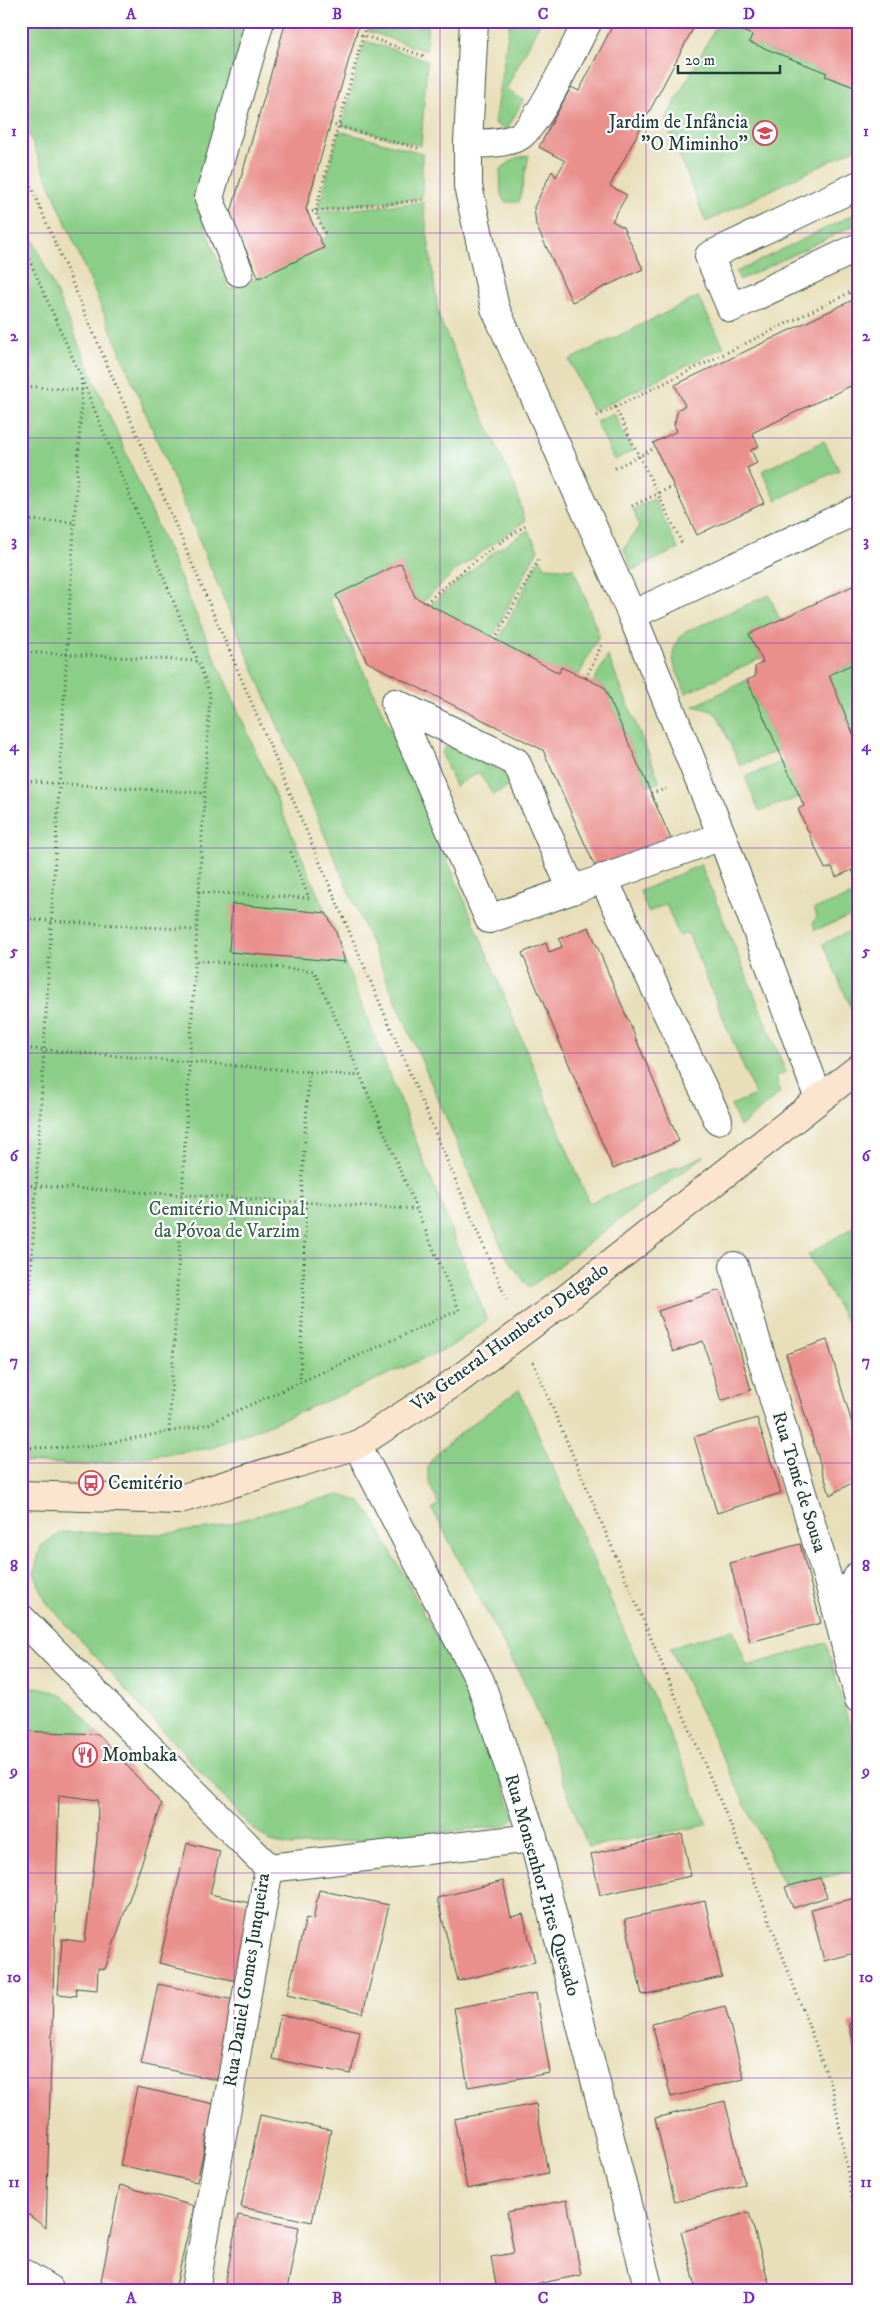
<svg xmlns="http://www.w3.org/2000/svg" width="880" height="2311" viewBox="0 0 880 2311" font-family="'IM FELL DW Pica',serif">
<rect width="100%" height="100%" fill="#fff"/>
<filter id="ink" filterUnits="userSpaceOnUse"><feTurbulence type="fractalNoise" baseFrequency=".02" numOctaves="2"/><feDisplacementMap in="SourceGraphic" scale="10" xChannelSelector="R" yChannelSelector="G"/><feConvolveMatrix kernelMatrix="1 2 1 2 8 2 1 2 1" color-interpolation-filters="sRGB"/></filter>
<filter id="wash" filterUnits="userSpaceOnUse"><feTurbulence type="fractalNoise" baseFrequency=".0096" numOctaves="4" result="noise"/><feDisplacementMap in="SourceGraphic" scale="20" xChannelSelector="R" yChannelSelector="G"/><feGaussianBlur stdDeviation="1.12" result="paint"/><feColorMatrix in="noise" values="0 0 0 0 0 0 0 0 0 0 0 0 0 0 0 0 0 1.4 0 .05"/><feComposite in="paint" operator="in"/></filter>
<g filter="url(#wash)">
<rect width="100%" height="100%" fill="#e8dfba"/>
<g fill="#8bce87" stroke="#55865e">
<path d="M21 21H250L196 203 229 290 324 248 321 241 328 236 317 213 423 202 439 318 515 487 525 521 455 571 423 602 415 597 401 563 329 599C425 795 506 1001 589 1203L704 1156 529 1288 505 1255 236 628 21 116Z"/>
<polygon points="371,21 428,21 426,51 368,31"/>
<polygon points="510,21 541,21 506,89 523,100 508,128 502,128 494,123"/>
<polygon points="719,21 747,21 742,30 752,35 749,42 827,73 825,77 859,89 859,147 706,222 665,120"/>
<polygon points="365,41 427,60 421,146 342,125"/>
<polygon points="339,131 422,153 422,198 318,209"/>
<polygon points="529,155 519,202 505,202 501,195 500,169 516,158"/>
<polygon points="21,212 326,913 336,932 345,962 487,1320 450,1347 348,1392 212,1448 84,1465 21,1462"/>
<polygon points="859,212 859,223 740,280 736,272"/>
<polygon points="698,297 724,347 593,411 569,360"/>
<polygon points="614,413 632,451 614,460 596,421"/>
<polygon points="824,441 839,470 776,500 762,471"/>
<polygon points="654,499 678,549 632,570 624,549 639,526 633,509"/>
<polygon points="528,530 538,549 492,638 430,605 494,552"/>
<polygon points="540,558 545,567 574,569 599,635 579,675 562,667 559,673 498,641"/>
<path d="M769 595 780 620 749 634 761 658 686 693C676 667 663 655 685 632Z"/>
<polygon points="608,656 660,782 648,786 604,687 593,682"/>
<polygon points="859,661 859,748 829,675"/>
<polygon points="747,680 779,750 740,766 718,716 712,711 694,706"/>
<polygon points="449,747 519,780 493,795 479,772 455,786 442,754 444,748"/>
<polygon points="784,761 800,797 759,811 745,777"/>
<polygon points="701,865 786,1072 776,1077 780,1093 740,1127 731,1105 755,1095 688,933 679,936 666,904 648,912 640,891"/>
<polygon points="859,893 859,913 815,930 813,923 817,917 814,909"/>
<polygon points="859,927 859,1020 857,1021 823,944"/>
<polygon points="859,1223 859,1343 808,1255"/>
<path d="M519 1390 692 1786 707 1825 588 1847 533 1699 432 1509 439 1504C433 1493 427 1481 428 1467 430 1451 503 1402 519 1390Z"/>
<polygon points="340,1495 361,1502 374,1520 479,1716 515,1818 505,1826 291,1846 270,1842 246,1822 46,1602 34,1573 41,1546 61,1532 161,1534 214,1528 292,1505"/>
<polygon points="733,1629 747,1666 826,1643 859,1759 859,1869 785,1887 670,1648"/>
<path d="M35 1687C69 1691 77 1710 98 1734L21 1731V1689Z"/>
</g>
<g id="blocks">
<g fill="#e98f8c">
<polygon points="286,21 360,21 306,209 324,248 259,278 230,216"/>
<polygon points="615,21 697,21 610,186 627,195 612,221 623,227 643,269 572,302 536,225 534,207 552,171 556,177 565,161 539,147 571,87 579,91"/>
<polygon points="747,21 859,21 859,89 825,76 827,73 749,42 752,35 742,31"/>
<polygon points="859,297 859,382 752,433 759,446 751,450 757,463 747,468 764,503 697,535 653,443 677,431 674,425 678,409 685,406 675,385"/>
<polygon points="401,563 415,597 559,673 561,667 604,687 671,839 597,871 543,750 367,662 336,595"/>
<polygon points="859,583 859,661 829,675 859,748 859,885 852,870 836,877 832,867 825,869 798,809 804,806 747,680 755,677 755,667 763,662 749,634"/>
<polygon points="232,904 326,913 336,932 345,962 229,952"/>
<polygon points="589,927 679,1141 613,1169 522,953 546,943 549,952 562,947 559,939"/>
<polygon points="720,1290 734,1330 751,1390 721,1401 703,1341 673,1352 658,1311"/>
<polygon points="827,1340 859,1446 859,1479 830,1495 786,1354"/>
<polygon points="757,1418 781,1493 717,1513 694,1437"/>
<polygon points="800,1544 821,1623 750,1642 730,1563"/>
<polygon points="21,1731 98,1734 162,1804 105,1969 98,1968 97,1990 76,1988 77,1996 58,1994 62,1939 85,1942 97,1839 98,1800 59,1795 46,2228 21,2209"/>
<polygon points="682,1834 691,1876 600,1895 591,1854"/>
<polygon points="187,1843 220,1851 210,1894 254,1904 236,1981 159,1963"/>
<polygon points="820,1878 827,1897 793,1908 785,1887"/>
<polygon points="503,1881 511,1917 523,1914 535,1962 458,1981 437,1898"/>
<polygon points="319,1890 389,1905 363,2013 287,1995 306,1918 313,1920"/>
<polygon points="859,1897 859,1952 824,1961 811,1909"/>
<polygon points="705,1901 722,1977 642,1995 625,1919"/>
<polygon points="158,1984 234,2000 217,2080 141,2064"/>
<polygon points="536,1993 550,2073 468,2087 454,2008"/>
<polygon points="725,2006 744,2079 671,2097 652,2024"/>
<polygon points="280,2015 360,2031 351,2074 272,2059"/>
<polygon points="859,2021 859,2065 858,2066 849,2023"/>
<polygon points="137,2087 214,2104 197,2182 120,2165"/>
<polygon points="725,2101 745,2185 675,2202 655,2118"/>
<polygon points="536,2104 548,2173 467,2189 454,2119"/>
<polygon points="260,2115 331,2130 312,2222 241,2207"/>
<polygon points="120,2185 194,2206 175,2290 132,2290 101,2281"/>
<polygon points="567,2200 581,2275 507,2290 497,2290 491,2257 514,2253 507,2212"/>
<polygon points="749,2212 769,2283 745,2290 697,2290 681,2232"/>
<polygon points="238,2215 299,2227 287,2290 224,2290"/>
</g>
</g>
</g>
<g filter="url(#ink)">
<use href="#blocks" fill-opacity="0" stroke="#3d5548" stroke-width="1"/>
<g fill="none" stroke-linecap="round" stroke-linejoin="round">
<defs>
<g id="street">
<polyline points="474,21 468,143 468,186 495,308 632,615 722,836 819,1099"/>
<path d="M468 143C484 144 502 144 518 137 537 129 576 43 588 21"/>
<polyline points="859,185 709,256 731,308 859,247"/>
<polyline points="239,272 209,198 260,21"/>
<polyline points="632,615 859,509"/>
<polyline points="603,878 718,1120"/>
<polyline points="572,890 489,919 395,703 516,762 572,890 722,836"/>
<polyline points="734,1266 836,1607 859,1699"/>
<polyline points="357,1445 480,1681 533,1838 649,2290"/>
<polyline points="836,1607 859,1575"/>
<polyline points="21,1618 269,1868 195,2290"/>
<polyline points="269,1868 533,1838"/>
<polyline points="21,2272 50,2290"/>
</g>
<g id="secondary">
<polyline points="567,1298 859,1068"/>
<polyline points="21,1495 177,1500 357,1445 455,1382"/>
</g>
</defs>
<use href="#street" stroke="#3d5548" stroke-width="30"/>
<use href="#secondary" stroke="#3d5548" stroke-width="30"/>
<g stroke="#3d5548" stroke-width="3" stroke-dasharray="1 4" stroke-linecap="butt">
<polyline points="356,33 427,57"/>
<polyline points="330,124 421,149"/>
<polyline points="21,163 508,1303"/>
<polyline points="307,212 423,200"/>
<polyline points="325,233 315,212 367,21"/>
<polyline points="21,241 81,377"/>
<polyline points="21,386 82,390"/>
<polyline points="615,407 682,543"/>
<polyline points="597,416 859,288"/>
<polyline points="615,468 655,448"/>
<polyline points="632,506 674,486"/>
<polyline points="21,520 74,522"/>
<path d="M426 603C457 574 490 549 526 525"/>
<polyline points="495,640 540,557"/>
<polyline points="21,652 198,661 210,694 169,1432"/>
<polyline points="586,678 602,644"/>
<polyline points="21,781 204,793"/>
<polyline points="651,793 666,789"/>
<polyline points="198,892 309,898 290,850"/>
<polyline points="21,919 196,930"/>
<polyline points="21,1048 360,1076"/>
<polyline points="21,1185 416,1209"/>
<polyline points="301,1202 309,1071"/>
<polyline points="21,1333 29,1334"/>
<polyline points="533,1362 757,1887 833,2091 859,2237"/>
<polyline points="300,1383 306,1202"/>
<polyline points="21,1448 82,390 81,377 198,661"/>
<polyline points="21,1448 86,1447 206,1425 459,1310 345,1039 314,971 194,960"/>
</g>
<use href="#street" stroke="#fff" stroke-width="28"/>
<use href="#secondary" stroke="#fce5cf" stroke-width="28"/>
<defs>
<polyline id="secondary-bridge" points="455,1382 567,1298"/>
</defs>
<use href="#secondary-bridge" stroke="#3d5548" stroke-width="30" stroke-linecap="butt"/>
<use href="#secondary-bridge" stroke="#fce5cf" stroke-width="28"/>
</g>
</g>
<path fill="none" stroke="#7b2cbf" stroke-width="1" stroke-opacity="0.55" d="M234 21V2290M440 21V2290M646 21V2290M21 233H859M21 438H859M21 643H859M21 848H859M21 1053H859M21 1258H859M21 1463H859M21 1668H859M21 1873H859M21 2078H859"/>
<defs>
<symbol id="school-ring" viewBox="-11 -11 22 22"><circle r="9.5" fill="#fff" stroke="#d1495b" stroke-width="1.5"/><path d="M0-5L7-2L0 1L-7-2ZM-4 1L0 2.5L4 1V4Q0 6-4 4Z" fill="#d1495b"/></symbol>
<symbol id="bus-ring" viewBox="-11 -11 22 22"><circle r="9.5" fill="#fff" stroke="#d1495b" stroke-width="1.5"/><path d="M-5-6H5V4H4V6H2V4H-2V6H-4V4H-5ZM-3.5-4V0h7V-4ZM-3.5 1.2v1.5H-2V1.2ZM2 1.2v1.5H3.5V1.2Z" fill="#d1495b"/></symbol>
<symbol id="restaurant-ring" viewBox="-11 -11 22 22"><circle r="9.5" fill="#fff" stroke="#d1495b" stroke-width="1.5"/><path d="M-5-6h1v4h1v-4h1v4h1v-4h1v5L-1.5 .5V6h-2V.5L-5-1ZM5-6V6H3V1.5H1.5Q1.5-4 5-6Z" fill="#d1495b"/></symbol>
</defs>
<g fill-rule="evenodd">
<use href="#school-ring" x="751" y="119" width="28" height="28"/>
<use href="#bus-ring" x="77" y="1469" width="28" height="28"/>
<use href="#restaurant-ring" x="71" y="1741" width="28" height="28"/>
</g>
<g text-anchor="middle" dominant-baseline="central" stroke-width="4.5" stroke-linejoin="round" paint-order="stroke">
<g font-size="19" fill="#1f3d34" stroke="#fff" text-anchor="start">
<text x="748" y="122" text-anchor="end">Jardim de Infância<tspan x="748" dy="22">"O Miminho"</tspan></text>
<text x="108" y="1483">Cemitério</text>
<text x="102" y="1755">Mombaka</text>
</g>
<g font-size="19" fill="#3a6149" stroke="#fff">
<text x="227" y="1209">Cemitério Municipal<tspan x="227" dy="22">da Póvoa de Varzim</tspan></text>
</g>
<g font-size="19" fill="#1f3d34" stroke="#fff">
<text transform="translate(510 1337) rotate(-36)">Via General Humberto Delgado</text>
<text transform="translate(799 1482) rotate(73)">Rua Tomé de Sousa</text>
<text transform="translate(542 1885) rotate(74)">Rua Monsenhor Pires Quesado</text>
<text transform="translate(247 1980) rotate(-81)">Rua Daniel Gomes Junqueira</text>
</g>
</g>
<rect width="880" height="2311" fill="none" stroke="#fff" stroke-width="55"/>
<path d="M678 65v8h102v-8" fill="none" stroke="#1f3d34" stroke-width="2.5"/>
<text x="685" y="65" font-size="15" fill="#1f3d34" stroke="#ffffff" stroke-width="4" paint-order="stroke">20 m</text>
<rect x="28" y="28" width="824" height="2256" fill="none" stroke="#7b2cbf" stroke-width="2"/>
<g font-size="16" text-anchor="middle" font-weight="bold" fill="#7b2cbf">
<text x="131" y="19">A</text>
<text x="337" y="19">B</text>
<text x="543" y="19">C</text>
<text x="749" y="19">D</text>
<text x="14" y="136">1</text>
<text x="866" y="136">1</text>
<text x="14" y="341">2</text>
<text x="866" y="341">2</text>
<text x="14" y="546">3</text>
<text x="866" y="546">3</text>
<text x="14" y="751">4</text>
<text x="866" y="751">4</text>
<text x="14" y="956">5</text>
<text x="866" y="956">5</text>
<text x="14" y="1161">6</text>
<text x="866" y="1161">6</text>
<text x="14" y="1366">7</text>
<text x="866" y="1366">7</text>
<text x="14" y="1571">8</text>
<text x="866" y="1571">8</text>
<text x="14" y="1776">9</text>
<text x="866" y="1776">9</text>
<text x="14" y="1982">10</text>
<text x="866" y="1982">10</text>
<text x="14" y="2187">11</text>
<text x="866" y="2187">11</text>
<text x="131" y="2303">A</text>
<text x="337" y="2303">B</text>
<text x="543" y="2303">C</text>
<text x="749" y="2303">D</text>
</g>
</svg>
